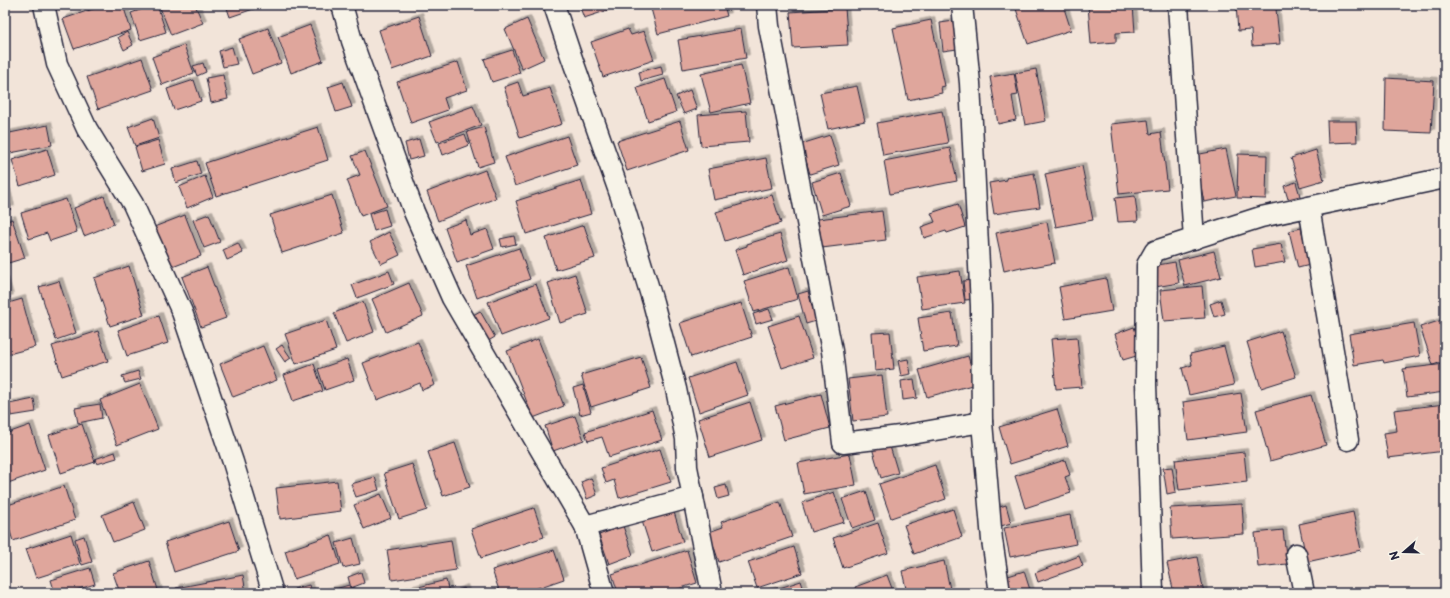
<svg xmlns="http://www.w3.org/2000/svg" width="1450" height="598" viewBox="0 0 1450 598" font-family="'Playpen Sans',sans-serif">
<defs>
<filter id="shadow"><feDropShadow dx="3.5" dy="-3.5" stdDeviation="0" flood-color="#0004"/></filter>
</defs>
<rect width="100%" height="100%" fill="#f2e4d9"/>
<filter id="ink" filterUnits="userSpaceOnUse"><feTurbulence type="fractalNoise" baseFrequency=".025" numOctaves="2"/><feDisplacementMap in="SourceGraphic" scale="8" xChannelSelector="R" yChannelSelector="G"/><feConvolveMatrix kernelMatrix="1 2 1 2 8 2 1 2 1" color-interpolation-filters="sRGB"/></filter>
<g filter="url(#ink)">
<g fill="#dfa69c" stroke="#22223b" filter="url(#shadow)">
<polygon points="105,5 123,5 131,30 74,49 63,19"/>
<polygon points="155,5 157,5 166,32 140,40 131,13"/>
<polygon points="159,5 195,5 203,23 171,35"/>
<polygon points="226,5 265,5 230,17"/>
<polygon points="579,5 624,5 584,18"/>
<polygon points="650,5 724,5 727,16 658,34"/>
<polygon points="985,5 995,5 995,7 985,8"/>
<polygon points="1028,5 1063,5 1071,30 1028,44 1016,9"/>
<polygon points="1088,5 1133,5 1135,32 1116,33 1116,42 1091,44"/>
<polygon points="1236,5 1285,5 1285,8 1276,9 1280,44 1252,46 1251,30 1238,31"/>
<polygon points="845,8 848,45 793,48 790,12"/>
<polygon points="419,16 432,56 392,70 379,30"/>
<polygon points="527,19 544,59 522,69 505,29"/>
<polygon points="931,20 945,86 941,87 942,93 908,100 893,28"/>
<polygon points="954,21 957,49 943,51 940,23"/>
<polygon points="310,25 323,61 291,73 278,37"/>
<polygon points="268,28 281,63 252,74 239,39"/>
<polygon points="628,29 631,35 644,31 654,60 603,77 591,42"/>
<polygon points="741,29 746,58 683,69 678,40"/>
<polygon points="127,32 133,45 124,50 118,37"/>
<polygon points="184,45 194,73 162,85 152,57"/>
<polygon points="232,47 237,64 223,67 219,51"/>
<polygon points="512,50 520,73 492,82 484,59"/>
<polygon points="142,58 153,90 98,109 87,77"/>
<polygon points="458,62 467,90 444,98 448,110 411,123 397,82"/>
<polygon points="203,63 206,72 197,76 193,66"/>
<polygon points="741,65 750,103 711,112 701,74"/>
<polygon points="661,66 663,75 641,81 639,72"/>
<polygon points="1036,69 1046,121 1025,125 1015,73"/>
<polygon points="1014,73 1018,95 1012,96 1016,120 998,124 990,77"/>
<polygon points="223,75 228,99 211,103 206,78"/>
<polygon points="1386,78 1434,81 1431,133 1385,131"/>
<polygon points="665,79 676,112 648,121 637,88"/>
<polygon points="194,80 201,101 174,110 167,89"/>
<polygon points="343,82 352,107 336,112 328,87"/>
<polygon points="518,82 523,96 550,88 562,124 520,138 504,87"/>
<polygon points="857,86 865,121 828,129 820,93"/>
<polygon points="690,90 697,109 684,114 676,96"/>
<polygon points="473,106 481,125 437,142 429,122"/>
<polygon points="746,111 749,142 701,146 698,115"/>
<polygon points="942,111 948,143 883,155 877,123"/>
<polygon points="153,118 159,138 135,146 128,127"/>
<polygon points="1148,120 1150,134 1161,132 1168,189 1119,194 1111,124"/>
<polygon points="680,121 689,150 627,171 617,141"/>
<polygon points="1327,121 1356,121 1357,142 1328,143"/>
<polygon points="48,125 52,145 5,154 5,134"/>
<polygon points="318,127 328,160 216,196 205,163"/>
<polygon points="484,127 494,162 478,167 467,132"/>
<polygon points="465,134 469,145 443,155 439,143"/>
<polygon points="830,135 839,165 810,174 801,144"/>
<polygon points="567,136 577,165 515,186 505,157"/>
<polygon points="419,139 424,156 409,160 405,143"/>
<polygon points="158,140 165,164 142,171 135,147"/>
<polygon points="950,148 957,181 890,194 884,161"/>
<polygon points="47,149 55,175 20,186 12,160"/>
<polygon points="1226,149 1236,196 1204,202 1195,155"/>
<polygon points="1316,150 1324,180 1300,187 1291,158"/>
<polygon points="365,151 387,206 361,216 347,180 360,175 352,156"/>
<polygon points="1238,154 1267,155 1266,199 1237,198"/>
<polygon points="766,158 772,188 714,200 708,169"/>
<polygon points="197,161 201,174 176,183 172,169"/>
<polygon points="1082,166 1093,220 1056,227 1045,174"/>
<polygon points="485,170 496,198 438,221 427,192"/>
<polygon points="841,173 851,206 822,215 812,182"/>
<polygon points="1034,173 1040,207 994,214 989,183 1007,180 1006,178"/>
<polygon points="205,176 213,197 187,208 179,187"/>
<polygon points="581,180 591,214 526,234 516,201"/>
<polygon points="1296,182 1300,196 1288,199 1284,186"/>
<polygon points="5,185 11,209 5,211"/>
<polygon points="332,195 344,233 282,253 270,215"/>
<polygon points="772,195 781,223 725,241 716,212"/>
<polygon points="104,196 114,224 84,236 74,208"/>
<polygon points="1135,196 1138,221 1118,222 1115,198"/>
<polygon points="66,199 77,232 50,241 47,233 29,239 21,213"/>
<polygon points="958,204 965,227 947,233 946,231 924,238 921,227 935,222 931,213"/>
<polygon points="385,209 390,226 374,231 369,214"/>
<polygon points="882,211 886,240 822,248 818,219"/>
<polygon points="209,214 220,242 204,248 193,220"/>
<polygon points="185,215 201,256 170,268 154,227"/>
<polygon points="12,219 25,258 5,264 5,222"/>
<polygon points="466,220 470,235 487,229 494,249 457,262 445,228"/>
<polygon points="1047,222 1055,263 1021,269 1021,267 1004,271 996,233"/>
<polygon points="584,225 595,258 556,270 546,238"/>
<polygon points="1301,228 1310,265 1298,268 1289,231"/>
<polygon points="389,232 400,255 381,264 370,242"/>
<polygon points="780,234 788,260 743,275 735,250 747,246 747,244"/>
<polygon points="514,236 516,244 502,247 500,239"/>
<polygon points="238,243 243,253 227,260 223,250"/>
<polygon points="1281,244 1285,262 1255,267 1252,249"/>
<polygon points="519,248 530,279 477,298 466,266"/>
<polygon points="1214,251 1221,277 1185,286 1178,260"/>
<polygon points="1175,262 1179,283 1155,287 1152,266"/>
<polygon points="129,266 144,315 110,326 94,278"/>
<polygon points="207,267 226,318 201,327 182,277"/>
<polygon points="789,267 798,299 754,312 744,281"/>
<polygon points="389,271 394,284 357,298 352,285"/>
<polygon points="960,271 965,303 922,309 917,277"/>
<polygon points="575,274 588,314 560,323 548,283"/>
<polygon points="1106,278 1112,311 1065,319 1059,287"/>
<polygon points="974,280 976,299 965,300 963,281"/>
<polygon points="5,281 10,298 5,300"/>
<polygon points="59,281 76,333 56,340 39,287"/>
<polygon points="409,283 423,316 386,332 372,299"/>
<polygon points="536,284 549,318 501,336 488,302"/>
<polygon points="1202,286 1205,318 1164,321 1160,290"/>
<polygon points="808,291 816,321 806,324 798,294"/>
<polygon points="22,299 35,347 5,355 5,304"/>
<polygon points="1221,300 1225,314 1214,317 1210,304"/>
<polygon points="363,302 374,332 346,343 334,313"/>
<polygon points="741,303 752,337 691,357 680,323"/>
<polygon points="769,309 773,319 756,324 753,314"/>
<polygon points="480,311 495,337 485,343 470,317"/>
<polygon points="952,313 957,346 923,351 918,318"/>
<polygon points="159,316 168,343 127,356 118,330"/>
<polygon points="799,316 813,358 782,368 768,326"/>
<polygon points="1445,319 1445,361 1433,365 1420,327"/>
<polygon points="326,320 336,350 296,364 285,334"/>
<polygon points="1414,323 1420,356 1384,363 1383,360 1354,365 1349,334"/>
<polygon points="1134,327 1143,354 1123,360 1115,334"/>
<polygon points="98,331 108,361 62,376 52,346"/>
<polygon points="1281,331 1296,377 1261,388 1247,342"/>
<polygon points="890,332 894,369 875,371 872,333"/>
<polygon points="1077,337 1082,387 1056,389 1051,339"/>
<polygon points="538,339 564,406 533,418 507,351"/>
<polygon points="418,342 435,385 422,390 420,383 377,400 363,363"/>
<polygon points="282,345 291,358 285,362 276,349"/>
<polygon points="263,346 277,380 233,397 220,364"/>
<polygon points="1224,346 1234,385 1189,395 1182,368 1192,365 1190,354"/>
<polygon points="968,356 976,384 927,397 919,370"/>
<polygon points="641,357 651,388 591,407 581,375"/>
<polygon points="347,359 354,380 325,390 318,369"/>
<polygon points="908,359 911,374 901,376 898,361"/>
<polygon points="737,362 748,395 699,412 688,378"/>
<polygon points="314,364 323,391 293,401 284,375"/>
<polygon points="1445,364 1445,392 1407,397 1403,369"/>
<polygon points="138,371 141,379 125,383 122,376"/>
<polygon points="882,375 887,417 853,421 848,379"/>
<polygon points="914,379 917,398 903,400 901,381"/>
<polygon points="140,384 158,429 117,445 100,400"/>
<polygon points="583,385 591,412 580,415 573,388"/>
<polygon points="1241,393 1247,432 1188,440 1183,402"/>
<polygon points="821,394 830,428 784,440 775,406"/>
<polygon points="1311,395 1326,445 1270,461 1256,410"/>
<polygon points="34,399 36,412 11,416 9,404"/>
<polygon points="750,402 762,440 710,457 698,419"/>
<polygon points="100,404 102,418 78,423 75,408"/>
<polygon points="1445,404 1445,451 1388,458 1384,433 1397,431 1394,410"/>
<polygon points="1057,409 1068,446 1010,464 999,427"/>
<polygon points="652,410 662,440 609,457 602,437 588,441 585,432"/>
<polygon points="575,416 584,440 553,451 545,426"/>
<polygon points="82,424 95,462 61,473 49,435"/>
<polygon points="30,425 45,470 8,483 5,475 5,434"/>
<polygon points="455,443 470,487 443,496 428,452"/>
<polygon points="889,443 898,473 881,478 872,448"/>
<polygon points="660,449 671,482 619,498 614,480 606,483 601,468"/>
<polygon points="115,452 117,458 97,464 95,459"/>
<polygon points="1244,452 1247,482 1179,490 1175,460"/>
<polygon points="850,454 856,485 804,494 798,463"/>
<polygon points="1065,460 1070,475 1065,477 1071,493 1025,508 1015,476"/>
<polygon points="412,464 427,510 399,519 384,473"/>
<polygon points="935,465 946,499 891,518 879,484"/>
<polygon points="1172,467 1176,492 1167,494 1163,468"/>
<polygon points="375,477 379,490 356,497 351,484"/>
<polygon points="591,478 597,495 587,499 581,482"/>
<polygon points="337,481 341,511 280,519 276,488"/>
<polygon points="726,485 729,496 718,499 715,488"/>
<polygon points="64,486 75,520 13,541 5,516 5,506"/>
<polygon points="866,491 875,520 852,528 842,499"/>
<polygon points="834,492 844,522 811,532 802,503"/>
<polygon points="381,494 391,518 364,529 354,505"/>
<polygon points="134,502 145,530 113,542 102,515"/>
<polygon points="780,502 792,537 719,562 709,532 723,527 721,522"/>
<polygon points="1242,504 1244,534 1172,539 1170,508"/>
<polygon points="1006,505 1011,523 998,527 993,509"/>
<polygon points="534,508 544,537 481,558 471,529"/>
<polygon points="953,509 962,537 914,554 904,525"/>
<polygon points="674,512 683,542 652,552 642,521"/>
<polygon points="1353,512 1361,550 1307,562 1299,524"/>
<polygon points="1070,515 1076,544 1010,557 1004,528"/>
<polygon points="229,521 239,551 174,572 165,542"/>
<polygon points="878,523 888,553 843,568 833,538"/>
<polygon points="623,526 633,555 609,564 599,535"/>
<polygon points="1283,530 1287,564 1258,567 1255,533"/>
<polygon points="71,534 80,564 36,578 26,549"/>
<polygon points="331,535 340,564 294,579 285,551"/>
<polygon points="84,536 92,562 82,565 75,539"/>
<polygon points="353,538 360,564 343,568 336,543"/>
<polygon points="451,540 456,570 392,580 387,550"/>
<polygon points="794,547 802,573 757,588 748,562"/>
<polygon points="554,550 564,579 523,593 500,593 492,570"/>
<polygon points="687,550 697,583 665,593 618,593 612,574"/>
<polygon points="1079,556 1083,566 1038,582 1035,573"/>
<polygon points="1197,557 1204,593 1174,593 1167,563"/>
<polygon points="149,561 159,593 120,593 113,573"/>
<polygon points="944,561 950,589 933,593 907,593 902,571"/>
<polygon points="90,568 95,584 66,593 55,593 51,580"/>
<polygon points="1024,571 1031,593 1004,593 999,579"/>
<polygon points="361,572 364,583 351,588 348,577"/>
<polygon points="243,575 246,593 177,593 176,588"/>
<polygon points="887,575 893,591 887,593 858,593 855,587"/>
<polygon points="446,580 449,593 395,593"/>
<polygon points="801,581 805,593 764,593"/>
<polygon points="309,585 312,593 295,593 294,589"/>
<polygon points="349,585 352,593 321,593"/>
<polygon points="464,588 466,593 455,593 455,592"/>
</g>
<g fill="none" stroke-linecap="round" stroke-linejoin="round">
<defs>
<g id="minor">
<polyline points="44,5 57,64 87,129 133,204 182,312 233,462 273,593"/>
<polyline points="342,5 352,41 414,212 452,298 585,526 604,593"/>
<polyline points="554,5 569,50 621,197 653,302 676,389 686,439 687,467 712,593"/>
<polyline points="767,5 769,26 832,351 843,443 900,436 982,422"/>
<polyline points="962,5 970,83 981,306 982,422 992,540 1000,593"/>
<polyline points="1178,5 1194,239"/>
<polyline points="1309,207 1348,440"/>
<polyline points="585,526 693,497"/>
<polyline points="1296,554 1304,593"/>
<polyline points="1153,593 1146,384 1147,265 1155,251 1261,217 1445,178"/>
</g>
</defs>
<use href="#minor" stroke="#22223b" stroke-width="23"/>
<use href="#minor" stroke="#f7f3e8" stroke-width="20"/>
</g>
</g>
<rect width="1450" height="598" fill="none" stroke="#f7f3e8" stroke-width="20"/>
<rect x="10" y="10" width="1430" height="578" fill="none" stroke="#22223b" stroke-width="1.5" filter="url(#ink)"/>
<g transform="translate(1404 552) rotate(250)" stroke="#f7f3e8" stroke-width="3" paint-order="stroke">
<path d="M0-3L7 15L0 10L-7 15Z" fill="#22223b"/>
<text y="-6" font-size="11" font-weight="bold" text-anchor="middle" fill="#22223b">N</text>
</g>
</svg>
